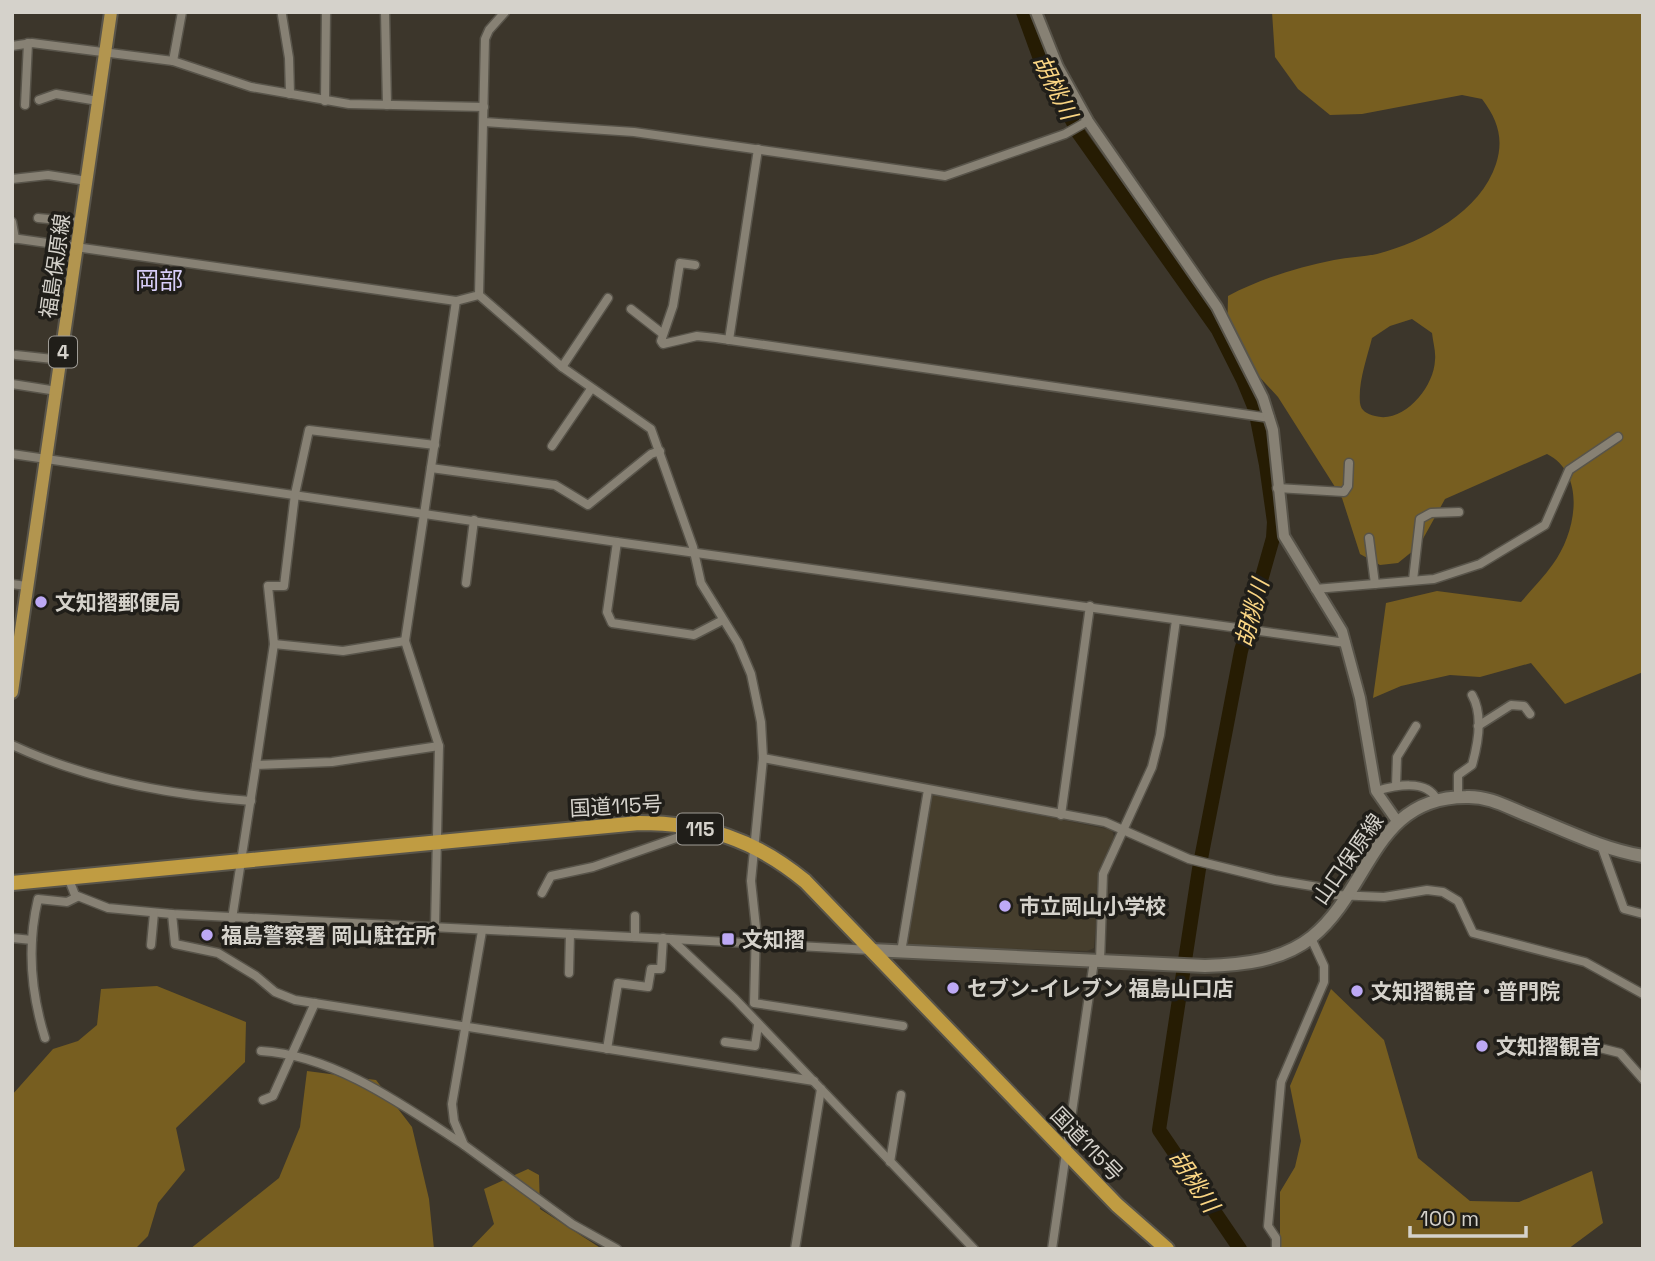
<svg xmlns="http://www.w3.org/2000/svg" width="1655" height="1261" viewBox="0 0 1655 1261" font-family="'Space Grotesk','Noto Sans JP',sans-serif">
<rect width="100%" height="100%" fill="#3c362b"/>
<polygon fill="#463e2d" points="934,794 1112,830 1114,837 1100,868 1094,948 1087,951 907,945 930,797"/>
<g fill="#775e20" fill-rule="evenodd">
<path d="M1272 12H1643V672L1565 704 1531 663 1480 677 1450 675 1401 686 1373 698 1386 603 1437 591 1521 602C1532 589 1544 577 1553 564 1576 533 1587 474 1547 454L1445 499 1419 546 1398 563 1380 565 1360 554 1342 498 1278 397 1227 342 1228 296C1260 279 1298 267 1334 260 1348 257 1363 257 1377 254 1424 242 1481 211 1496 164 1504 139 1498 120 1482 99L1462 95 1362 114 1330 115 1298 89 1275 57ZM1412 319 1432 333C1433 342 1436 352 1435 360 1434 388 1403 424 1375 416 1367 414 1361 411 1360 403 1358 382 1367 358 1372 338L1390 326Z"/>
<polygon points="157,986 246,1022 245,1062 176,1128 185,1170 158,1203 148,1236 135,1249 12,1249 12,1095 53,1049 78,1041 97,1025 101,989"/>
<polygon points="1331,989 1384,1040 1418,1158 1470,1201 1519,1202 1592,1171 1603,1223 1568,1249 1280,1249 1280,1192 1295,1167 1301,1141 1290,1086"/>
<polygon points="307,1071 376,1080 412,1127 429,1199 434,1249 190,1249 279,1178 300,1127"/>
<polygon points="528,1169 539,1175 540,1209 602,1249 470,1249 494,1224 484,1189"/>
</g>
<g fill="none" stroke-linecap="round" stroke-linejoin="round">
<polyline stroke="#261c03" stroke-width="14" points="1023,12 1039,56 1079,134 1218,330 1243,380 1255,409 1266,465 1274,522 1273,538 1241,651 1224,740 1199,869 1159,1130 1240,1249"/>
<defs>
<g id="minor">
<polyline points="385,12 387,105"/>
<polyline points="282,15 289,58 290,94"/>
<polyline points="12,46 32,43 173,61 251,87 349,104 484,107"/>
<polyline points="173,61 182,12"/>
<polyline points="39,100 56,94 98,101"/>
<polyline points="325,101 326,12"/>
<polyline points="25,105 28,43"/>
<polyline points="484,122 634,132 945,176 1065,134 1088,121"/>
<polyline points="12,179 48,175 87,181"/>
<polyline points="38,218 80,222"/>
<polyline points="12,222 15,239"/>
<polyline points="12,238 456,301"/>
<polyline points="695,265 680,263 673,306 661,341 663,344 697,336 716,338 1270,418"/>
<polyline points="479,295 562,367 651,429 693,547 701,583 738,643 751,674 761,722 763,758 751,881 756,928 754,1003 903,1026"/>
<polyline points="631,309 663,334"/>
<polyline points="729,340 758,149"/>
<polyline points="16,355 62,360"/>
<polyline points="562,367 608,298"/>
<polyline points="12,384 57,391"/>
<polyline points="552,446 591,389"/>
<polyline points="12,454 617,542 607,612 612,623 694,635 723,620"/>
<polyline points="431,468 555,485 588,505 651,454 660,451"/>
<polyline points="1277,488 1344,492 1348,486 1349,463"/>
<polyline points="1369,538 1375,584"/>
<polyline points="617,542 1346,643"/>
<polyline points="1413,580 1420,519 1431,513 1459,512"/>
<polyline points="466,583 474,520"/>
<polyline points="12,584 26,586"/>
<polyline points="1315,589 1434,579 1480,564 1545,525 1569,470 1618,437"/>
<polyline points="274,644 343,651 405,641"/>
<polyline points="1478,726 1511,705 1524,706 1530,714"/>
<path d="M12 745C87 780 169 795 251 801"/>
<polyline points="763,758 1105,822 1189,859 1275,880 1318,887 1335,895 1384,897 1427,890 1443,892 1458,901 1473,933 1585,962 1643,994"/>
<polyline points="256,765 274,644 268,586 284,586 295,494 309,430 435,445"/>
<polyline points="1396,786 1397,757 1416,726"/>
<path d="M1376 791C1394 786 1427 778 1437 800"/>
<path d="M1458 797V775L1472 765C1478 744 1483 714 1472 695"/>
<polyline points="1061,815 1090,606"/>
<polyline points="1601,845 1624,909 1643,914"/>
<polyline points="68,877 75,895 108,908 172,914 671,939 735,999 974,1249"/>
<polyline points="542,893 551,876 593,867 682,836 688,826"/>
<polyline points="172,914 175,944 218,953 256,976 275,992 295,1000 814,1081"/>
<polyline points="635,916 635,937"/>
<polyline points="232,919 256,765 332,762 439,746"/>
<polyline points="435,927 439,746 405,641 456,301 479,295 485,39 489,30 505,12"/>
<polyline points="482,931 452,1104 454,1121 464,1145 572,1224 617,1249"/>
<polyline points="12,938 32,940"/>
<polyline points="672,939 871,950"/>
<polyline points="151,945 154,913"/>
<polyline points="901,952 928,790"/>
<polyline points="1100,961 1103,874 1152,767 1160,735 1176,620"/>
<polyline points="569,973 570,934"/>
<path d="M45 1038C31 993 27 945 38 899L67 902 77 897"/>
<polyline points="725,1042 755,1046 758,1025"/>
<polyline points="1600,1048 1620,1053 1643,1079"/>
<polyline points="607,1049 618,983 648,987 651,969 661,969 663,938"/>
<path d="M261 1051C334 1055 403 1105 464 1145"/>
<polyline points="263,1100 273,1096 315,1003"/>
<polyline points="890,1162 901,1095"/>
<polyline points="795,1249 821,1089"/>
<polyline points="1052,1249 1094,961"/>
<polyline points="1276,1249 1276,1238 1268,1226 1281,1082 1324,982 1324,966 1311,938"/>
</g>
<polyline id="tertiary" points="1036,12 1058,67 1088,121 1217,307 1263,398 1273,430 1284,536 1342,631 1360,698 1376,791 1397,821"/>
<path id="secondary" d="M871 950 1205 966C1242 965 1282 961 1312 937 1371 889 1373 797 1466 797 1489 796 1507 807 1527 815 1565 830 1602 849 1643 856"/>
<polyline id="primary" points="12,692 111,12"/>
<path id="trunk" d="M12 883 639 823C704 823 754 839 805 881L1117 1205 1167 1249"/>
</defs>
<use href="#minor" stroke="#58544a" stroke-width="11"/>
<use href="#tertiary" stroke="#58544a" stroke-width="14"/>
<use href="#secondary" stroke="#58544a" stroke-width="16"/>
<use href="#primary" stroke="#58544a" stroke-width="16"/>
<use href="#trunk" stroke="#58544a" stroke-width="18"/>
<use href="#minor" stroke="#878174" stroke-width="8"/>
<use href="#tertiary" stroke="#878174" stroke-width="10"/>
<use href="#secondary" stroke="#878174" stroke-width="12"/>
<use href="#primary" stroke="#b2954f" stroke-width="12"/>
<use href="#trunk" stroke="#c09c42" stroke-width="14"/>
</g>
<g fill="#bda9f5" stroke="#201e19" stroke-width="2.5">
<circle cx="41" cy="602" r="7"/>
<circle cx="1005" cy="906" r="7"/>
<circle cx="207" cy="935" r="7"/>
<rect x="721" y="932" width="14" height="14" rx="3.5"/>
<circle cx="953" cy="988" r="7"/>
<circle cx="1357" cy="991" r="7"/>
<circle cx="1482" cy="1046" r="7"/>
</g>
<g text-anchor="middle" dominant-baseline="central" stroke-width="7" stroke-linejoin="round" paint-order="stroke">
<g fill="#201e19" stroke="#9f9c96" stroke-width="2">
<rect x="49" y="336.5" width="28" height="31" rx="5"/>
<rect x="677" y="813.5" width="46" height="31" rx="5"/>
</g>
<g font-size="19" font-weight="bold" fill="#d5d2cb">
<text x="63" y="352">4</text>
<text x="700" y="829">115</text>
</g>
<g font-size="21" fill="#d5d2cb" stroke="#201e19">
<text transform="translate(55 266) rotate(-82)">福島保原線</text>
<text transform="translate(616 806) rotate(-3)">国道115号</text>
<text transform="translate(1348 859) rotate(-55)">山口保原線</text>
<text transform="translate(1087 1144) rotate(46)">国道115号</text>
</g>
<g font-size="21" font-weight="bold" fill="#d5d2cb" stroke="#201e19" text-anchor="start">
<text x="55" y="602">文知摺郵便局</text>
<text x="1019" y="906">市立岡山小学校</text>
<text x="221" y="935">福島警察署 岡山駐在所</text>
<text x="742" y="939">文知摺</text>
<text x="967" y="988">セブン-イレブン 福島山口店</text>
<text x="1371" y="991">文知摺観音・普門院</text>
<text x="1496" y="1046">文知摺観音</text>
</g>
<g font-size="23" font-style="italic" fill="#fad583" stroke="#201e19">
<text transform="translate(1055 87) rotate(63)">胡桃川</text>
<text transform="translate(1252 613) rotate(-75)">胡桃川</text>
<text transform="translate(1194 1181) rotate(56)">胡桃川</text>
</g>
<g font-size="24" fill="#d8cef9" stroke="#201e19">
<text x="159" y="280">岡部</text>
</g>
</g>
<rect width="1655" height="1261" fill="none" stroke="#d5d2cb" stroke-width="28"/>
<path d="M1410 1226v10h116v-10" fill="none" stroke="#d5d2cb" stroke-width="3.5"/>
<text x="1420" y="1226" font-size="21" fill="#d5d2cb" stroke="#201e19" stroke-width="5" paint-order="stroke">100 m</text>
</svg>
